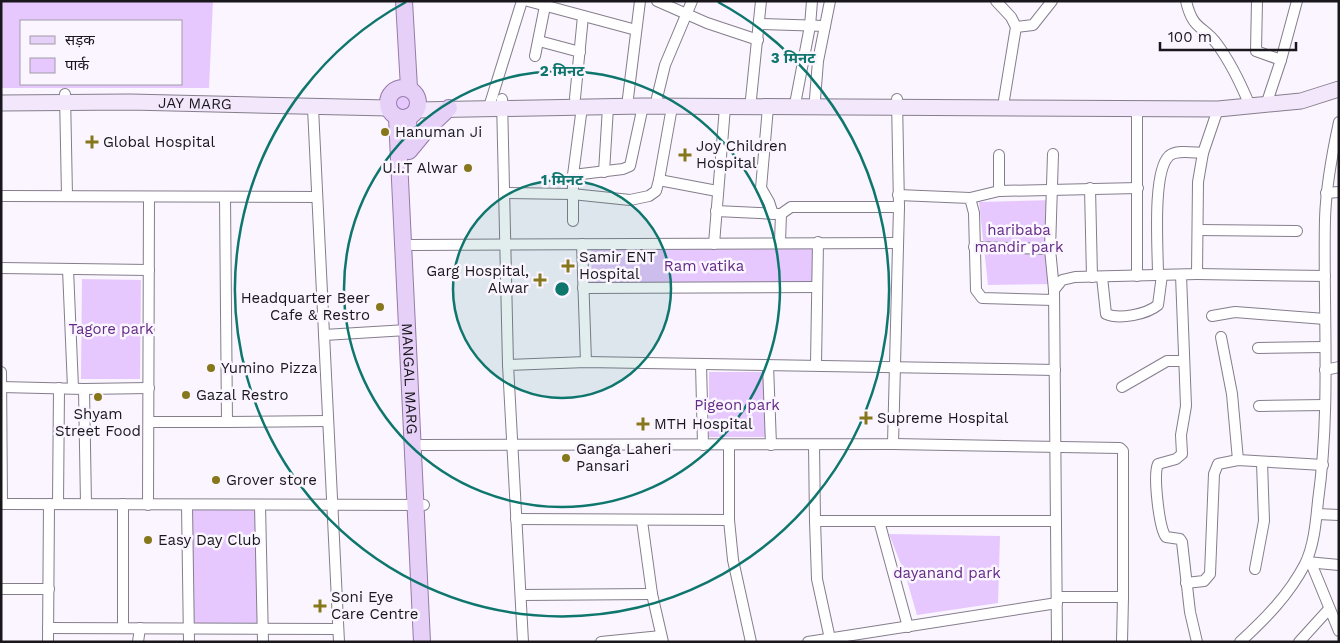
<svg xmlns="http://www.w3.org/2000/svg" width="1340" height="643" viewBox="0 0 1340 643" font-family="'Work Sans','Noto Sans Devanagari',sans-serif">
<rect width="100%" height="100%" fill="#faf5ff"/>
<g fill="#e6c8fe" fill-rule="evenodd">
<path d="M1 1H213L209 88H1ZM181 21V84H21V21Z"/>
<circle cx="407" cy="101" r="12"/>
<polygon points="1055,200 1056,284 988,285 979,202"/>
<polygon points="591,249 817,249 816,284 592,283"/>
<polygon points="82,279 141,280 140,379 81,379"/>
<rect x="709" y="372" width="56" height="65"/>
<polygon points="192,506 255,510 259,625 193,623"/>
<polygon points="889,534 1000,536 998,603 917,615 906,577"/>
</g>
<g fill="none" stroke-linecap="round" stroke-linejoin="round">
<defs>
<g id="minor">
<polyline points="528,1 636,30"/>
<polyline points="657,1 707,23 758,40"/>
<polyline points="996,1 1011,17 1016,27 1004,100"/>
<path d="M1186 1C1193 31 1203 25 1217 44 1231 63 1241 84 1250 106"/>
<polyline points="1257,1 1256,51 1281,60"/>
<polyline points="760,24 825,26"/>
<polyline points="1016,27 1033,25 1052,1"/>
<polyline points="539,41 580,52"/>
<polyline points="535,56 546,1"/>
<polyline points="65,94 67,196"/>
<polyline points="575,98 583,16"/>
<polyline points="628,98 640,1"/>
<polyline points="657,98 665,65 692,1"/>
<polyline points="502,99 508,365"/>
<polyline points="751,99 761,1"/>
<polyline points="796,99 810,26 812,1"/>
<polyline points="815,99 818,61 830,1"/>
<polyline points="1266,105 1281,60 1297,1"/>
<polyline points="489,107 522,1"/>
<polyline points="768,107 761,188 769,202 773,214"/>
<polyline points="313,108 339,642"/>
<polyline points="1053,154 1050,249 1054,290"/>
<polyline points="999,155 999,191"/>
<polyline points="604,172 608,107"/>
<polyline points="573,175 623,169 630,166 643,106"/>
<polyline points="659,180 717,191"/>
<polyline points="1090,188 1092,277"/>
<polyline points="504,193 572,194 630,200 649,196 656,191 659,180 672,107"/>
<polyline points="1326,193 1339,192"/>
<polyline points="898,195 970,198 974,213 976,290 982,298 1054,300"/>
<polyline points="1,196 317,197"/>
<polyline points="225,197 227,422 328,421"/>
<polyline points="970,198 999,191 1138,188"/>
<polyline points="716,211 778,214"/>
<polyline points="573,221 573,175 582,107"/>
<polyline points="1198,230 1297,231"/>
<polyline points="780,242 781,214 791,207 899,207"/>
<polyline points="582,244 586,362"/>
<polyline points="714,244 725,107"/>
<polyline points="412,245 898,243"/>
<polyline points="974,247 1050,249"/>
<polyline points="1,268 149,270"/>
<polyline points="68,269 73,388"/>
<polyline points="1197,274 1325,276"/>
<path d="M1158 275C1158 250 1152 172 1169 156 1176 149 1195 153 1203 153"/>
<path d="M1181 275 1186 406 1181 435 1182 454 1176 459 1158 464C1153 475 1159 528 1166 537L1180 539 1182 542 1190 612 1197 642"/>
<polyline points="1137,276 1137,108"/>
<path d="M1102 277 1106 314C1120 320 1147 314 1158 305L1162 275"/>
<polyline points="583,288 817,287"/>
<polyline points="1212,316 1235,312 1325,319"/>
<polyline points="324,335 407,330"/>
<polyline points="1221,337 1232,394 1238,460"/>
<polyline points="1258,348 1325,347"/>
<polyline points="701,364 703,445"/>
<polyline points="768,365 771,445"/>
<polyline points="816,365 818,242"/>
<polyline points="1325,370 1339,367"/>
<polyline points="1,372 2,504"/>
<polyline points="1,387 84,389 86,504"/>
<polyline points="1122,387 1167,361 1183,361"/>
<polyline points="84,389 149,388"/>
<polyline points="1259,406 1325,405"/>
<polyline points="149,422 227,422"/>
<polyline points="893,444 1120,448 1123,451 1123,597 1057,597"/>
<polyline points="422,445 893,444 899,207 897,99"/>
<polyline points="729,445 729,520 733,560 751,642"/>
<polyline points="814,445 815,521"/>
<polyline points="1,504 424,505"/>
<polyline points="58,504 59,388"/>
<polyline points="148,505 149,197"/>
<polyline points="187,505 189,642"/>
<polyline points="260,505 263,642"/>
<polyline points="1317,514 1339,515"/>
<polyline points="516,519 729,520"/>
<polyline points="642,521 652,594 663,642"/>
<polyline points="879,521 908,627"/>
<polyline points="1307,562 1339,565"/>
<polyline points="1311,563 1339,631"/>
<polyline points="1255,569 1264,521 1262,462"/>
<polyline points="1186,583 1204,581 1210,574 1214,474 1218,464 1238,460 1323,465"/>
<polyline points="1,589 49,589"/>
<polyline points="521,595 652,594"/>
<polyline points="48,628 338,629"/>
<polyline points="123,628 123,504"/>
<polyline points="830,639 817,579 815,521 1056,521"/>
<polyline points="48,642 49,504"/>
<polyline points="138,642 140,628"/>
<polyline points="523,642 508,365 586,362 1055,370"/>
<polyline points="601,642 661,636"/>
<polyline points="808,642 1057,603"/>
<polyline points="1057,642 1054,290 1062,280 1075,277 1197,274 1198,182 1203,153 1218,109"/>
<polyline points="1122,642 1123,597"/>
<path d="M1240 642C1265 619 1289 595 1305 564 1314 546 1316 521 1318 501 1331 408 1323 313 1325 219 1326 185 1332 154 1339 122"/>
<polyline points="1299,642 1328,610"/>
</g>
<g id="secondary">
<path id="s1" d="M1 103 130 102 388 108"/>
<polyline points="417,110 643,106 1218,109 1301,101 1339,89"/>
</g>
<g id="primary">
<polyline points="404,1 409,88"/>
<circle cx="403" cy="103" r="15"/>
<path id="s2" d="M397 117 422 642"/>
<polyline points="408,117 409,150"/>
<polyline points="409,151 428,128 449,108"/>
</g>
</defs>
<use href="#minor" stroke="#857d8c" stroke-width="12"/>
<use href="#secondary" stroke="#857d8c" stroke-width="17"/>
<use href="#primary" stroke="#947ba8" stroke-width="18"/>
<use href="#minor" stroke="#fff" stroke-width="10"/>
<use href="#secondary" stroke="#f3e8fb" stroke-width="15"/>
<use href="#primary" stroke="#e6d0f8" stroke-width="16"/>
</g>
<circle cx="562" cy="289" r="109" fill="#0f766e" fill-opacity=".12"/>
<g fill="none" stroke="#0f766e" stroke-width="2.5">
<circle cx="562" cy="289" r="109"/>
<circle cx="562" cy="289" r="218"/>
<path d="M718 2A327 327 0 1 1 406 2"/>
</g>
<g fill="#86771b" stroke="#faf5ff" stroke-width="2">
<circle cx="385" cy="132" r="5"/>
<path d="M89.5 134.5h5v5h5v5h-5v5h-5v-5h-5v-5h5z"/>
<path d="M682.5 147.5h5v5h5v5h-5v5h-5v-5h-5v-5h5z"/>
<circle cx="468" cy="168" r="5"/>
<path d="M565.5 258.5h5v5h5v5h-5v5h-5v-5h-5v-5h5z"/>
<path d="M537.5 272.5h5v5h5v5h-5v5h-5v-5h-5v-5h5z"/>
<circle cx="380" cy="307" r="5"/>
<circle cx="211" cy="368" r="5"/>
<circle cx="186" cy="395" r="5"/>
<circle cx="98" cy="397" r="5"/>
<path d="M863.5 410.5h5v5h5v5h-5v5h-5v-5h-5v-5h5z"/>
<path d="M640.5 416.5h5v5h5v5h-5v5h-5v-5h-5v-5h5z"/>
<circle cx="566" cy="458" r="5"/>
<circle cx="216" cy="480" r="5"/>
<circle cx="148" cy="540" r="5"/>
<path d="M317.5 598.5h5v5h5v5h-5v5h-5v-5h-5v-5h5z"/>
</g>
<g text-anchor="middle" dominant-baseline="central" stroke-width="5" stroke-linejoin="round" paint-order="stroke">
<g font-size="15" fill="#19161c" stroke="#faf5ff">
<text stroke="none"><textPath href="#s1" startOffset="194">JAY MARG</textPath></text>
<text stroke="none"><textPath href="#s2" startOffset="262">MANGAL MARG</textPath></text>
</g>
<g font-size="15" fill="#19161c" stroke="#faf5ff" text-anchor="start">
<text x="395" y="132">Hanuman Ji</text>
<text x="103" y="142">Global Hospital</text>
<text x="696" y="146">Joy Children<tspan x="696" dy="17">Hospital</tspan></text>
<text x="458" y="168" text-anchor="end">U.I.T Alwar</text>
<text x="579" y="257">Samir ENT<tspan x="579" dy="17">Hospital</tspan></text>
<text x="529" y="271" text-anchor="end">Garg Hospital,<tspan x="529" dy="17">Alwar</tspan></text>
<text x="370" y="298" text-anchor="end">Headquarter Beer<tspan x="370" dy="17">Cafe &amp; Restro</tspan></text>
<text x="221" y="368">Yumino Pizza</text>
<text x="196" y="395">Gazal Restro</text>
<text x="98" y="414" text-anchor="middle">Shyam<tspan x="98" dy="17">Street Food</tspan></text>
<text x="877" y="418">Supreme Hospital</text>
<text x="654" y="424">MTH Hospital</text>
<text x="576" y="449">Ganga Laheri<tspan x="576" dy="17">Pansari</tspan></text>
<text x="226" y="480">Grover store</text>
<text x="158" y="540">Easy Day Club</text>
<text x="331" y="597">Soni Eye<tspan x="331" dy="17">Care Centre</tspan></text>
</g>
<g font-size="15" fill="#632a86" stroke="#faf5ff">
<text x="1019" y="230">haribaba<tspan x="1019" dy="17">mandir park</tspan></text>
<text x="704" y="266">Ram vatika</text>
<text x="111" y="329">Tagore park</text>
<text x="737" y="405">Pigeon park</text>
<text x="947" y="573">dayanand park</text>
</g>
</g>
<circle cx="562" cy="289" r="8" fill="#0f766e" stroke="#faf5ff" stroke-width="2.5"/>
<g font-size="15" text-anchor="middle" font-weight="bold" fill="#0f766e" stroke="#faf5ff" stroke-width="5" stroke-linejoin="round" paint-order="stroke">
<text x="793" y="63">3 मिनट</text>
<text x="562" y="76">2 मिनट</text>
<text x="562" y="185">1 मिनट</text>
</g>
<rect width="1340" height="643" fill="none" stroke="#19161c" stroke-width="5"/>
<rect x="20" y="20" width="162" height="65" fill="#faf5ff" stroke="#a09ca4"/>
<rect x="30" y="36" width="25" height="8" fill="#e6d0f8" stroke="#a09ca4"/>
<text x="65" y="45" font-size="15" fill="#19161c">सड़क</text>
<rect x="30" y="58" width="25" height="15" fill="#e6c8fe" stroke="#a09ca4"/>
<text x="65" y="70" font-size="15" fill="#19161c">पार्क</text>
<path d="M1160 42v8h136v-8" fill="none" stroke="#19161c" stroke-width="2.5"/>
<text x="1168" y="42" font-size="15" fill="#19161c" stroke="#faf5ff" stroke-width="4" paint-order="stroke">100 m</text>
</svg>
